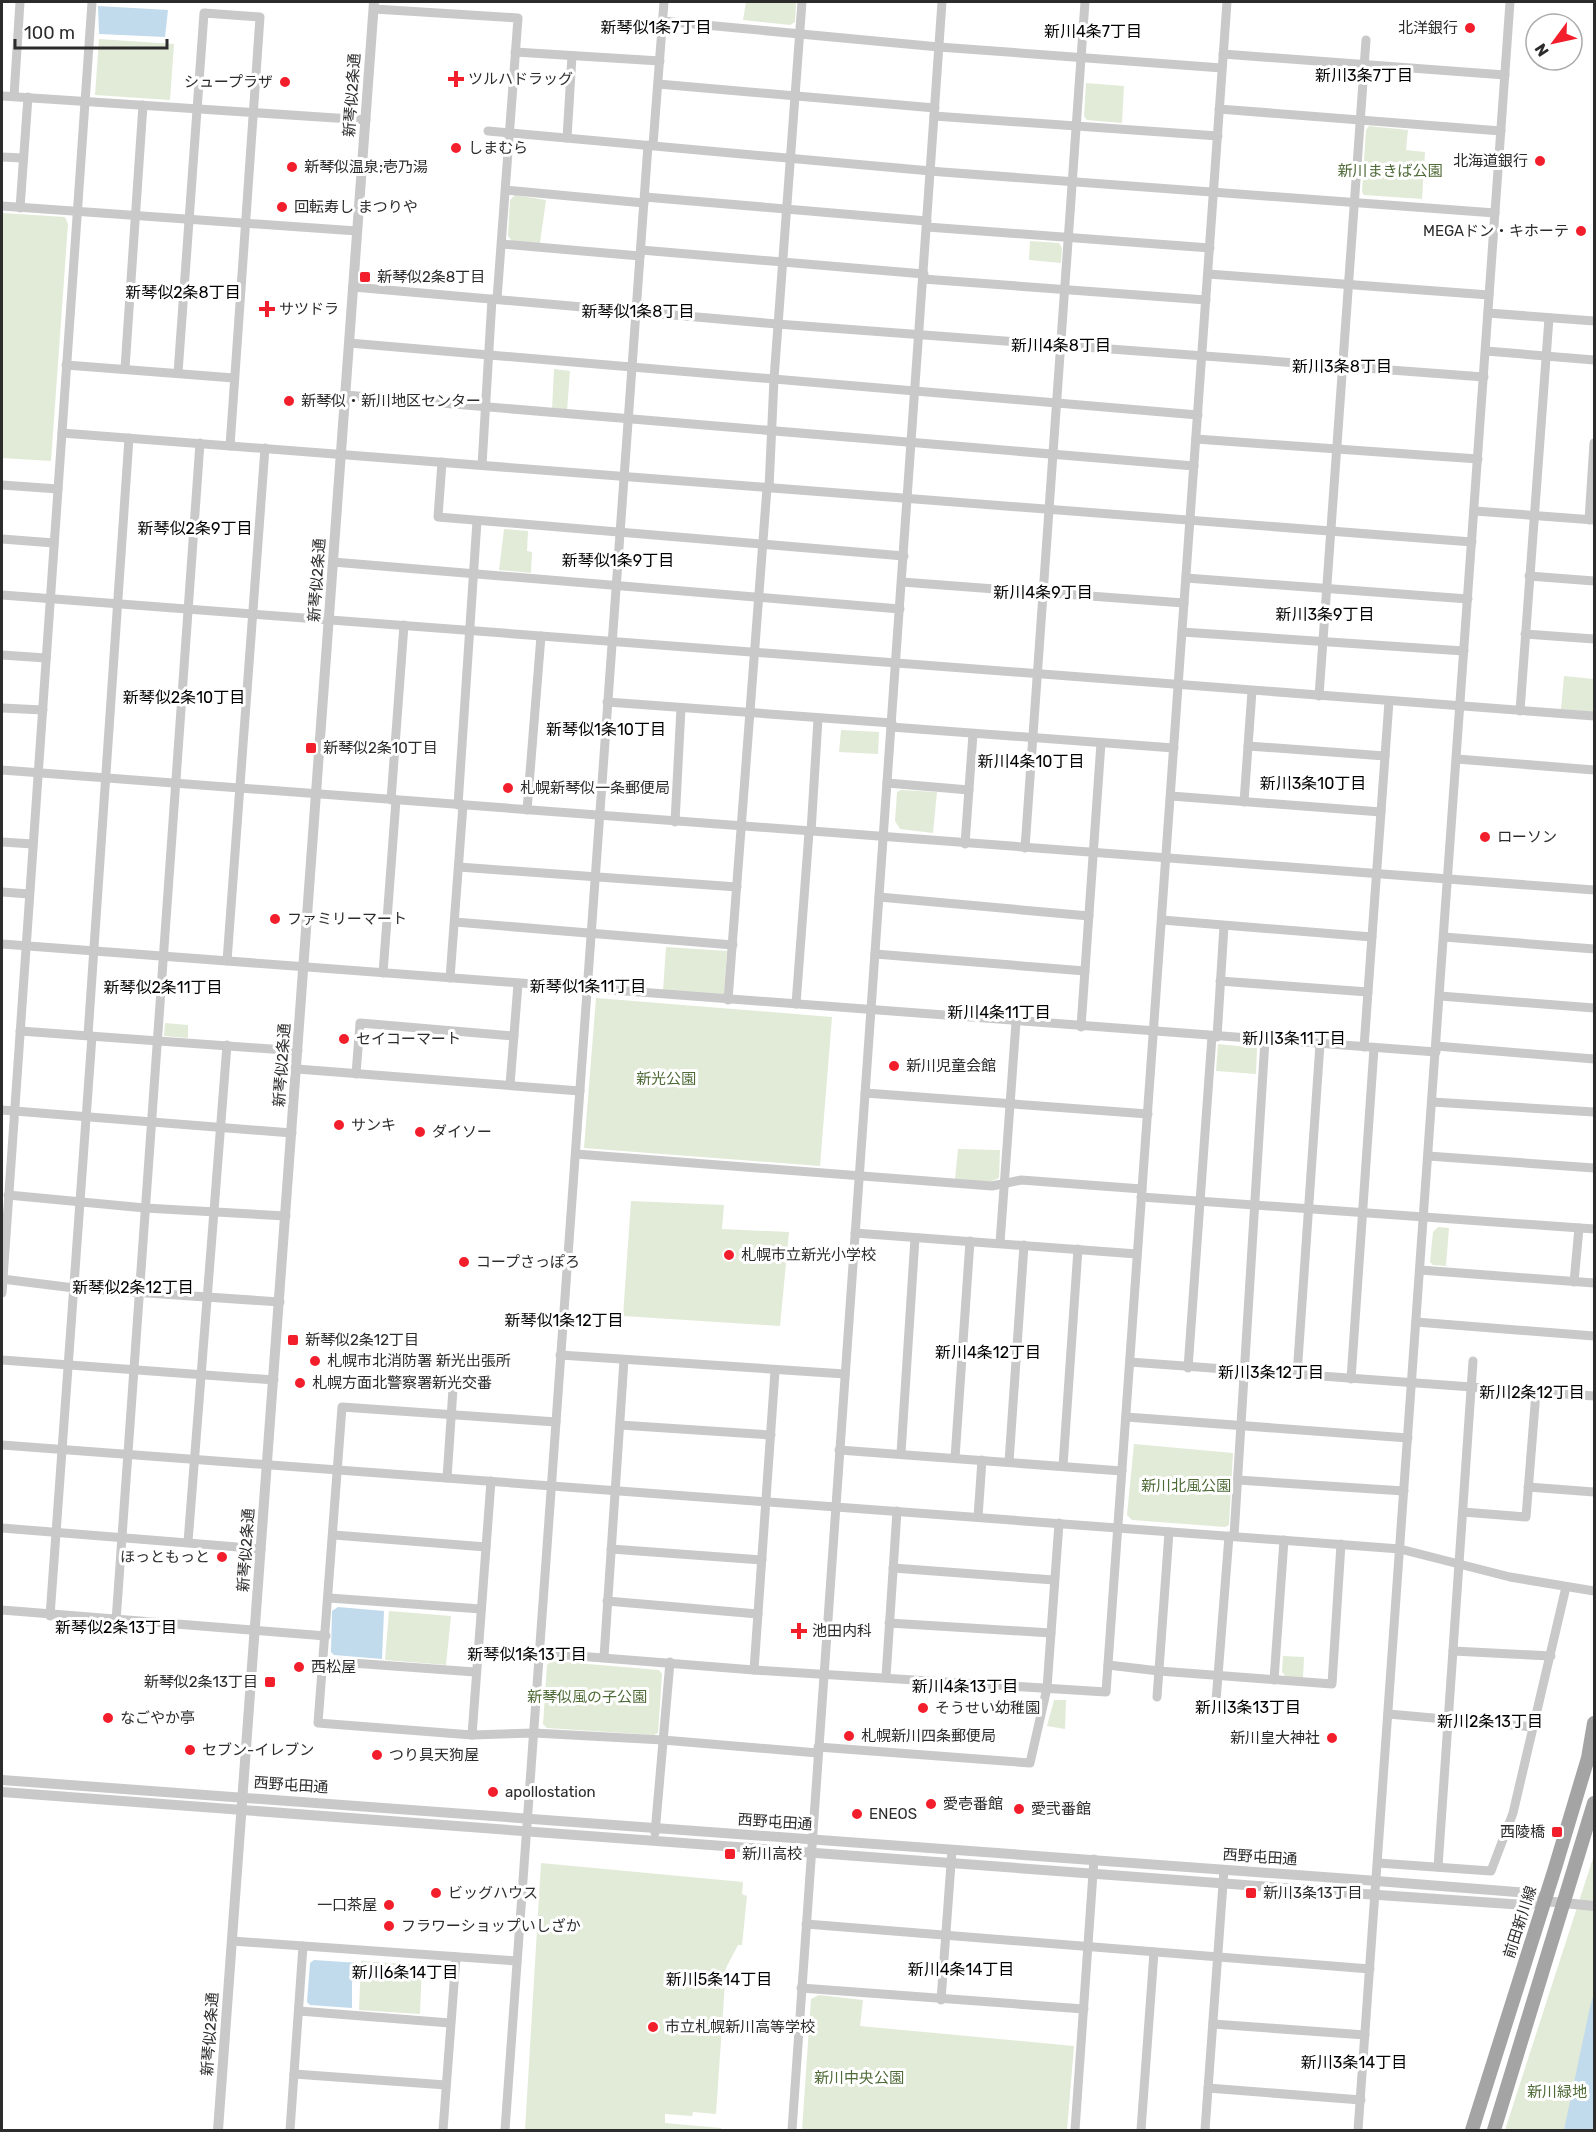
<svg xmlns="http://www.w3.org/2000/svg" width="1596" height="2132" viewBox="0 0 1596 2132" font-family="Rubik,'Noto Sans JP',sans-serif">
<rect width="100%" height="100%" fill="#fff"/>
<g fill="#e2ebd7">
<polygon points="746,2 796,2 795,22 790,25 743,20"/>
<polygon points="99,39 174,44 170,100 95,95"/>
<polygon points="1086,83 1124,86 1122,123 1087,120 1084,116"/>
<polygon points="1369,126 1408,130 1406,150 1425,152 1422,199 1364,195 1362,192 1366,130"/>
<polygon points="515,195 546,200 540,243 512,241 508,236 510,200"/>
<polygon points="2,213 65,217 68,224 51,461 2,458"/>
<polygon points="1030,241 1059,243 1062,248 1061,263 1029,260"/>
<polygon points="554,369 570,371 567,411 552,410"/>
<polygon points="504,529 528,531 527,551 532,552 531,573 499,570"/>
<polygon points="1564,676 1594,679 1594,712 1561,709"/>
<polygon points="841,730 879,732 878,754 839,752"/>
<polygon points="901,790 937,792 933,833 900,829 895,821 897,792"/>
<polygon points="666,947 727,951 724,995 663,991"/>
<polygon points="596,998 832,1017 820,1166 584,1148"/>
<polygon points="165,1023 188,1025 188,1038 164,1036"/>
<polygon points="1218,1044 1257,1048 1256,1074 1216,1071"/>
<polygon points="958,1149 1000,1150 999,1178 990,1182 955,1179"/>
<polygon points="631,1201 724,1205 722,1229 789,1232 780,1326 623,1316"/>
<polygon points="1438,1227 1449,1228 1446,1266 1433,1265 1430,1262 1433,1232"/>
<polygon points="1134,1444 1233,1453 1229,1525 1225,1527 1132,1520 1127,1515"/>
<polygon points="389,1611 451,1616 446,1665 385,1660"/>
<polygon points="1283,1656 1304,1657 1303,1678 1286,1677 1282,1672"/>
<polygon points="552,1661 659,1670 662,1674 658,1733 654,1735 547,1728 543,1724 547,1665"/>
<polygon points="1054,1700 1066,1700 1065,1729 1047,1726"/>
<polygon points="1594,1855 1594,2130 1505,2130"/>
<polygon points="541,1863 743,1882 742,1894 747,1896 742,1945 738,1945 726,1968 716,2114 693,2112 692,2116 665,2114 665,2123 721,2128 721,2130 525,2130"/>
<polygon points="361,1961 422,1965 420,2014 359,2010"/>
<polygon points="819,1995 863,2000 860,2026 1074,2046 1067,2130 802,2130 811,1999"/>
</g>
<g fill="#c1dbed">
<polygon points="98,6 168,10 165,37 99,34"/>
<polygon points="338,1607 384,1611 382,1659 334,1655 331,1652 332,1611"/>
<polygon points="314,1960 359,1963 359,1974 352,1973 352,2008 310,2005 307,2002 310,1963"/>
<polygon points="1594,1993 1594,2130 1564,2130 1590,2007"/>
</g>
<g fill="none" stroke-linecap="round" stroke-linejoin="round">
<g stroke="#c9c9c9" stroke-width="9">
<polyline points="374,9 518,18 497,299"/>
<polyline points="662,21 939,47 1222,68"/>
<polyline points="515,52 660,61"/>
<polyline points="1223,54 1505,75"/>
<polyline points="658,84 935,108"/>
<polyline points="2,96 366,120"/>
<polyline points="14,96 20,2"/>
<polyline points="1219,109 1501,131"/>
<polyline points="934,116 1218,136"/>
<polyline points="488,131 942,172 1495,213"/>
<polyline points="567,138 572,56"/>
<polyline points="653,145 664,2"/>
<polyline points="2,157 23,158"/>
<polyline points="506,190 644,203"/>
<polyline points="645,197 927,221"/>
<polyline points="2,206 357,231"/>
<polyline points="20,208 28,97"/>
<polyline points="927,227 1210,248"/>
<polyline points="502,244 640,256"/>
<polyline points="641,250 924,274"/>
<polyline points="1208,274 1489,295"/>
<polyline points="923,279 1206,300"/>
<polyline points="353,287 777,324 1484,377"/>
<polyline points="1488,313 1594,321"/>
<polyline points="349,343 1198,415"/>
<polyline points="1486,351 1594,360"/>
<polyline points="66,365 234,378"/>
<polyline points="125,368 143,105"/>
<polyline points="178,373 204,13 260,17 230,446"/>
<polyline points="345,395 1194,466"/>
<polyline points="62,433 1472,542"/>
<polyline points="1196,439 1478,459"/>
<polyline points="442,462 438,517 904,556"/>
<polyline points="482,465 492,299"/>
<polyline points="2,485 58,489"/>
<polyline points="769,488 774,379 802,2"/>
<polyline points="1475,511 1594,520"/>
<polyline points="1589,520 1594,443"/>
<polyline points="2,539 54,543"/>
<polyline points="333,562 900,609"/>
<polyline points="1529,576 1594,581"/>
<polyline points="1186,578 1468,599"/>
<polyline points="902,582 1184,603"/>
<polyline points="2,595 1594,716"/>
<polyline points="1182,632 1464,651"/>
<polyline points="1525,634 1594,639"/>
<polyline points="2,655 46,658"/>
<polyline points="1319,696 1366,40"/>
<polyline points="607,702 892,723"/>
<polyline points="2,708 43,710"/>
<polyline points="1520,711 1549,318"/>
<polyline points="891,727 1174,748"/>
<polyline points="1248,746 1385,756"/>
<polyline points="1457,759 1594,770"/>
<polyline points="2,770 1594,890"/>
<polyline points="887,783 969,790"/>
<polyline points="1171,796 1381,812"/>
<polyline points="391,800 404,625"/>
<polyline points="1244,802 1252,691"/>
<polyline points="458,805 477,521"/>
<polyline points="527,810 541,636"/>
<polyline points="675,822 681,708"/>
<polyline points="811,832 818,719"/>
<polyline points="2,842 33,844"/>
<polyline points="965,844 973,734"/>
<polyline points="1025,848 1085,2"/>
<polyline points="459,867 737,887"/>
<polyline points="2,892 29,894"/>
<polyline points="879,897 1089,916"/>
<polyline points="1162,920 1372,937"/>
<polyline points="455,922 733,945"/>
<polyline points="1444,937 1594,949"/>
<polyline points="2,944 1436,1052"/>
<polyline points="875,954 1085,971"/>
<polyline points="227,961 265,448"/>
<polyline points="383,973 396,800"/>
<polyline points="450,978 463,805"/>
<polyline points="1220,981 1368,992"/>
<polyline points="1440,996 1594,1008"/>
<polyline points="728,1000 767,488"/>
<polyline points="796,1004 809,832"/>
<polyline points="1081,1027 1101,743"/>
<polyline points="20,1031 298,1051"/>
<polyline points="88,1035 129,438"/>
<polyline points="1217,1037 1224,926"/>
<polyline points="1436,1046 1594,1059"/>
<polyline points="1364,1047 1389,701"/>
<polyline points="297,1069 580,1091"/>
<polyline points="356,1074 360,1023 514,1036"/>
<polyline points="510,1085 518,984"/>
<polyline points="865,1093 1148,1114"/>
<polyline points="1432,1102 1594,1112"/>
<polyline points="2,1110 292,1133"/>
<polyline points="576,1154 992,1186 1021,1180 1142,1189"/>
<polyline points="1428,1156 1594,1168"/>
<polyline points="8,1195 145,1208 286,1216"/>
<polyline points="1141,1197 1594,1229"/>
<polyline points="855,1233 1137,1254"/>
<polyline points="1000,1243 1016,1022"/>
<polyline points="1420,1270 1594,1283"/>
<polyline points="2,1279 74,1288 280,1302"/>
<polyline points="1574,1282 1579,1228"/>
<polyline points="2,1293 92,2"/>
<polyline points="1416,1322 1594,1336"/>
<polyline points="560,1355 845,1374"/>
<polyline points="2,1360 274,1380"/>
<polyline points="1130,1362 1594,1396"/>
<polyline points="1188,1368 1212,1036"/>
<polyline points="1297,1375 1320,1044"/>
<polyline points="1351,1379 1374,1048"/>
<polyline points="1126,1417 1408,1438"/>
<polyline points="556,1422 342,1407 318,1723 472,1735 534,1733 663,1740 818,1753"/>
<polyline points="620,1425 771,1435"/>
<polyline points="2,1445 1400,1549 1510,1577 1594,1591"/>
<polyline points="839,1450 1122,1471"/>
<polyline points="901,1453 915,1238"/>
<polyline points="955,1458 970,1241"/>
<polyline points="1009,1462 1024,1245"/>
<polyline points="1063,1466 1078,1249"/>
<polyline points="447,1478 453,1389"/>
<polyline points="1237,1480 1404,1491"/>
<polyline points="1528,1487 1594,1492"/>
<polyline points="1463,1512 1526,1517 1536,1392"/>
<polyline points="978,1517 982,1460"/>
<polyline points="2,1528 261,1549"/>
<polyline points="334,1535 486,1547"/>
<polyline points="1234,1536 1265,1040"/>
<polyline points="188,1542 227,1045"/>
<polyline points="611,1549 762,1560"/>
<polyline points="893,1568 1054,1580"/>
<polyline points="329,1598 481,1609"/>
<polyline points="607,1601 758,1614"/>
<polyline points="2,1610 326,1636"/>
<polyline points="50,1616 92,1036"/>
<polyline points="116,1621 200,443"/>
<polyline points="889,1623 1051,1633"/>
<polyline points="1453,1651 1551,1656"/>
<polyline points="540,1653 754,1670 1106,1692 1227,2"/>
<polyline points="604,1657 624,1360"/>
<polyline points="325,1661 475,1672"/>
<polyline points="1108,1665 1159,1671 1332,1684 1341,1544"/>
<polyline points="754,1670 775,1371"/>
<polyline points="886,1677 897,1511"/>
<polyline points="1274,1680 1284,1540"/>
<polyline points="1157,1697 1169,1532"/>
<polyline points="1216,1701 1229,1536"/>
<polyline points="1388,1714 1534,1727"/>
<polyline points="472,1735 491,1481"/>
<polyline points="818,1747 1030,1763 1047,1688 1059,1523"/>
<polyline points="655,1833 670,1662"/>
<polyline points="1378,1863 1491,1871 1513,1813 1566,1587"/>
<polyline points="1438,1867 1473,1361"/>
<polyline points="806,1924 1370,1969"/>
<polyline points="232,1941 517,1961"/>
<polyline points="801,1988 1084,2009"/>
<polyline points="941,2000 952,1850"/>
<polyline points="299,2011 450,2023"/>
<polyline points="1213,2024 1365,2035"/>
<polyline points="294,2074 446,2085"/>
<polyline points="1208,2088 1361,2100"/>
<polyline points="290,2130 303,1946"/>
<polyline points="443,2130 456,1957"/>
<polyline points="505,2130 648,145"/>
<polyline points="792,2130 942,2"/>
<polyline points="1075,2130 1094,1859"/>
<polyline points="1141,2130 1154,1952"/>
<polyline points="1205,2130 1224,1870"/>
<polyline points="1358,2130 1510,2"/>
</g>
<g stroke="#c9c9c9" stroke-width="10">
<polyline points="2,1780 1364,1880 1530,1893 1544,1901"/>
<polyline points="2,1792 1364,1894 1525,1905 1544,1901 1594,1906"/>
<polyline points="218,2130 374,2"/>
</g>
<g stroke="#a4a4a4" stroke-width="14">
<polyline points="1472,2130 1555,1868 1588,1758 1594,1723"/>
<polyline points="1494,2130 1594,1803"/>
</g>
</g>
<g fill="#f21e2b" stroke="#fff" stroke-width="2">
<circle cx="1470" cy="28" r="6"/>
<path d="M453 70h6v6h6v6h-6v6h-6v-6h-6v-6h6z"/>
<circle cx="285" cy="82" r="6"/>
<circle cx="456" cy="148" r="6"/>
<circle cx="1540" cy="161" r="6"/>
<circle cx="292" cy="167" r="6"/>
<circle cx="282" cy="207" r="6"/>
<circle cx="1581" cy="231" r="6"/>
<rect x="359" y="271" width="12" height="12" rx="3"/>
<path d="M264 300h6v6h6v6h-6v6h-6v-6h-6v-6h6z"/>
<circle cx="289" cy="401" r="6"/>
<rect x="305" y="742" width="12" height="12" rx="3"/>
<circle cx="508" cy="788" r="6"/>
<circle cx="1485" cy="837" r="6"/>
<circle cx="275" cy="919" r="6"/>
<circle cx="344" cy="1039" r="6"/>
<circle cx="894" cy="1066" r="6"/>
<circle cx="339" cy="1125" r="6"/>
<circle cx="420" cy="1132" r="6"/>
<circle cx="729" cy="1255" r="6"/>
<circle cx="464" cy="1262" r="6"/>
<rect x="287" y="1334" width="12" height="12" rx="3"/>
<circle cx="315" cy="1361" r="6"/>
<circle cx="300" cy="1383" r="6"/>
<circle cx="222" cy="1557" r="6"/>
<path d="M796 1622h6v6h6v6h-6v6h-6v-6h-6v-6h6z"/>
<circle cx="299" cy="1667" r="6"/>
<rect x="264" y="1676" width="12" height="12" rx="3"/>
<circle cx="923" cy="1708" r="6"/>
<circle cx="108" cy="1718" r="6"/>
<circle cx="849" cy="1736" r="6"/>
<circle cx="1332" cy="1738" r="6"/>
<circle cx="190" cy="1750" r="6"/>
<circle cx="377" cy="1755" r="6"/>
<circle cx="493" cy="1792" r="6"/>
<circle cx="931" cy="1804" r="6"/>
<circle cx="1019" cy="1809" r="6"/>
<circle cx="857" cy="1814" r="6"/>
<rect x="1551" y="1826" width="12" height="12" rx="3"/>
<rect x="724" y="1848" width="12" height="12" rx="3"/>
<circle cx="436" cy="1893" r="6"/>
<rect x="1245" y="1887" width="12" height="12" rx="3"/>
<circle cx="389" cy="1905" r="6"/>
<circle cx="389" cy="1926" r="6"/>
<circle cx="653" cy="2027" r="6"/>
</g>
<g text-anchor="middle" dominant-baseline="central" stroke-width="6" stroke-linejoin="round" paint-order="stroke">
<g font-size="15" fill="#2c2c2c" stroke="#fff" text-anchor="start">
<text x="1458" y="28" text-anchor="end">北洋銀行</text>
<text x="468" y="79">ツルハドラッグ</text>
<text x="273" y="82" text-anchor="end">シュープラザ</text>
<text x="468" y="148">しまむら</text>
<text x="1528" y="161" text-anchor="end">北海道銀行</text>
<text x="304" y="167">新琴似温泉;壱乃湯</text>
<text x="294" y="207">回転寿し まつりや</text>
<text x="1569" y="231" text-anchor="end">MEGAドン・キホーテ</text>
<text x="377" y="277">新琴似2条8丁目</text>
<text x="279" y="309">サツドラ</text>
<text x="301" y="401">新琴似・新川地区センター</text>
<text x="323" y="748">新琴似2条10丁目</text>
<text x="520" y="788">札幌新琴似一条郵便局</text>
<text x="1497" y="837">ローソン</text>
<text x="287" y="919">ファミリーマート</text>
<text x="356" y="1039">セイコーマート</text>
<text x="906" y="1066">新川児童会館</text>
<text x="351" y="1125">サンキ</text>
<text x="432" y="1132">ダイソー</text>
<text x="741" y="1255">札幌市立新光小学校</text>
<text x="476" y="1262">コープさっぽろ</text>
<text x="305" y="1340">新琴似2条12丁目</text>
<text x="327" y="1361">札幌市北消防署 新光出張所</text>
<text x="312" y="1383">札幌方面北警察署新光交番</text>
<text x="210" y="1557" text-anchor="end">ほっともっと</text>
<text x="812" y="1631">池田内科</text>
<text x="311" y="1667">西松屋</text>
<text x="258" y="1682" text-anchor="end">新琴似2条13丁目</text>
<text x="935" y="1708">そうせい幼稚園</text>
<text x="120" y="1718">なごやか亭</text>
<text x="861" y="1736">札幌新川四条郵便局</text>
<text x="1320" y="1738" text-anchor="end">新川皇大神社</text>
<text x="202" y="1750">セブン-イレブン</text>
<text x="389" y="1755">つり具天狗屋</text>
<text x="505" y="1792">apollostation</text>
<text x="943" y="1804">愛壱番館</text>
<text x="1031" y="1809">愛弐番館</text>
<text x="869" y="1814">ENEOS</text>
<text x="1545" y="1832" text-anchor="end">西陵橋</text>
<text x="742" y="1854">新川高校</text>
<text x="448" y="1893">ビッグハウス</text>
<text x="1263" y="1893">新川3条13丁目</text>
<text x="377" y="1905" text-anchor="end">一口茶屋</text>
<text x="401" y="1926">フラワーショップいしざか</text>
<text x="665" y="2027">市立札幌新川高等学校</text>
</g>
<g font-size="15" fill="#2c2c2c" stroke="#fff">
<text transform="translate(352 95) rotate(-86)">新琴似2条通</text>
<text transform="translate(317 580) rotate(-86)">新琴似2条通</text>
<text transform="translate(282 1065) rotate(-86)">新琴似2条通</text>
<text transform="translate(246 1550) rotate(-86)">新琴似2条通</text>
<text transform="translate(291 1785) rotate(4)">西野屯田通</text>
<text transform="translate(775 1822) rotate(4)">西野屯田通</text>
<text transform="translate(1260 1857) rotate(4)">西野屯田通</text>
<text transform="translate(1520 1922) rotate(-72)">前田新川線</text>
<text transform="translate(210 2034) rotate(-86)">新琴似2条通</text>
</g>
<g font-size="15" fill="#4e6a36" stroke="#fff">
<text x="1390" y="171">新川まきば公園</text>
<text x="666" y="1079">新光公園</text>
<text x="1186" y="1486">新川北風公園</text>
<text x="587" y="1697">新琴似風の子公園</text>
<text x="859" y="2078">新川中央公園</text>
<text x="1557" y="2092">新川緑地</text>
</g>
<g font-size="16" fill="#000" stroke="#fff">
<text x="656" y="27">新琴似1条7丁目</text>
<text x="1093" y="31">新川4条7丁目</text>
<text x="1364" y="75">新川3条7丁目</text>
<text x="183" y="292">新琴似2条8丁目</text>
<text x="638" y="311">新琴似1条8丁目</text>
<text x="1061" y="345">新川4条8丁目</text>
<text x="1342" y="366">新川3条8丁目</text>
<text x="195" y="528">新琴似2条9丁目</text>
<text x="618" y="560">新琴似1条9丁目</text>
<text x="1043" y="592">新川4条9丁目</text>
<text x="1325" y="614">新川3条9丁目</text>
<text x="184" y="697">新琴似2条10丁目</text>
<text x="606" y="729">新琴似1条10丁目</text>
<text x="1031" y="761">新川4条10丁目</text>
<text x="1313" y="783">新川3条10丁目</text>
<text x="588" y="986">新琴似1条11丁目</text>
<text x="163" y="987">新琴似2条11丁目</text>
<text x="999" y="1012">新川4条11丁目</text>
<text x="1294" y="1038">新川3条11丁目</text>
<text x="133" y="1287">新琴似2条12丁目</text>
<text x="564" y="1320">新琴似1条12丁目</text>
<text x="988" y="1352">新川4条12丁目</text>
<text x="1271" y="1372">新川3条12丁目</text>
<text x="1532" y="1392">新川2条12丁目</text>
<text x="116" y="1627">新琴似2条13丁目</text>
<text x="527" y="1654">新琴似1条13丁目</text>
<text x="965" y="1686">新川4条13丁目</text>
<text x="1248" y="1707">新川3条13丁目</text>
<text x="1490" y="1721">新川2条13丁目</text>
<text x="961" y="1969">新川4条14丁目</text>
<text x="405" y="1972">新川6条14丁目</text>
<text x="719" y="1979">新川5条14丁目</text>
<text x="1354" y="2062">新川3条14丁目</text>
</g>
</g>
<rect width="1596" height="2132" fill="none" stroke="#2c2c2c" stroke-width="6"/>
<g transform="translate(1554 42) rotate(237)"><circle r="28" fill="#ffffff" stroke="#ababab" stroke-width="1.5"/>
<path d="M0-4.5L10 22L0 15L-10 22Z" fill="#f21e2b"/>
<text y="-9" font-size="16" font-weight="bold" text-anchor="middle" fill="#2c2c2c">N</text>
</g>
<path d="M15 39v9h152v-9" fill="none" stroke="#2c2c2c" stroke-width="3"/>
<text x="24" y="39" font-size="18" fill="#2c2c2c" stroke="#ffffff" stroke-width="4.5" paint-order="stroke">100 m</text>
</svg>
